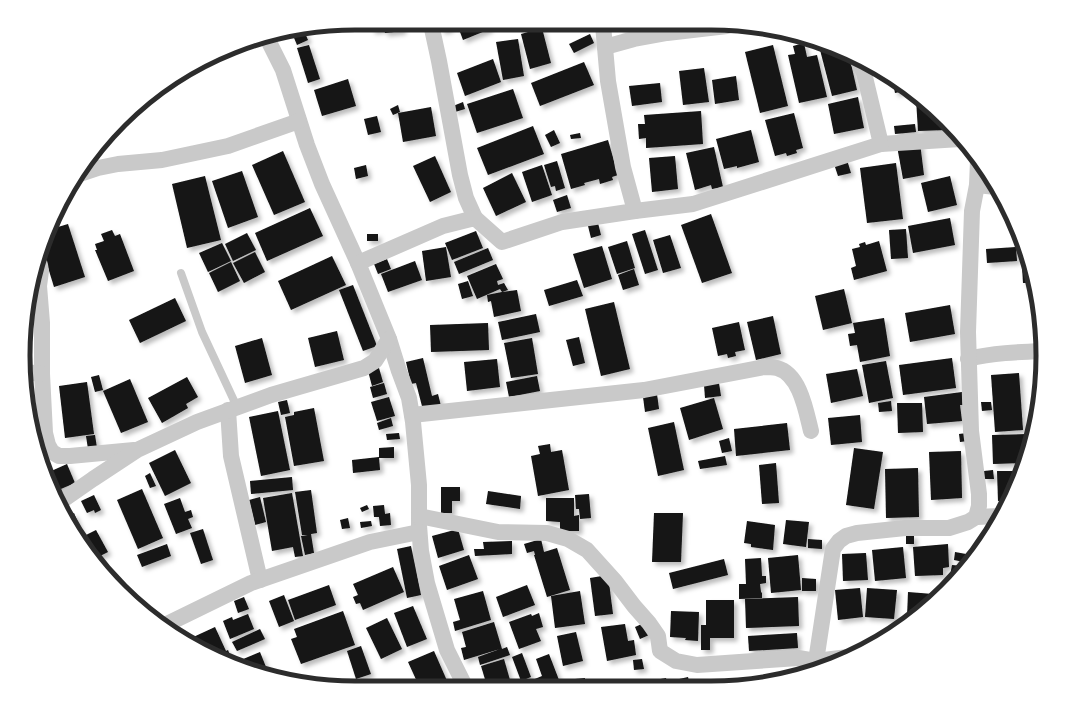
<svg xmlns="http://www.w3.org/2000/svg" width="1066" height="711" viewBox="0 0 1066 711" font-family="Commissioner,sans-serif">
<defs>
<filter id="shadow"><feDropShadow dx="3.5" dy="3.5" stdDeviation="2" flood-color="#0004"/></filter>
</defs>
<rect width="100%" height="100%" fill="#fff"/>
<g fill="#131313" filter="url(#shadow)">
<polygon points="371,23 402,23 403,31 385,33 384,29 372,31"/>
<polygon points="439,24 449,24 450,29 442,31"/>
<polygon points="457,24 488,24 490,29 463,40"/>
<polygon points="619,25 638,25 638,26 621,30"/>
<polygon points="542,28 551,63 530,69 521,34"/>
<polygon points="304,31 308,40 297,45 292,33"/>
<polygon points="590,34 594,43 574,53 569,44"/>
<polygon points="518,39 524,76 503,80 496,42"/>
<polygon points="804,43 807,57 817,55 827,97 799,103 788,55 795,54 793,46"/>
<polygon points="309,45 320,79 308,83 297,48"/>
<polygon points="773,45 788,106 760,113 745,52"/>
<polygon points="819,46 849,55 857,90 832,96"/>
<polygon points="493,59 501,82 465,96 457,73"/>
<polygon points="584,62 594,85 540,106 531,83"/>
<polygon points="704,68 709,102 683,105 679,71"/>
<polygon points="736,76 739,100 715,104 712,80"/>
<polygon points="348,79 356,106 322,116 314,90"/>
<polygon points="660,83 662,102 632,106 629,86"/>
<polygon points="893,83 905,91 895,93"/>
<polygon points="513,89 523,118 477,133 467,104"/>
<polygon points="858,97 864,128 834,134 828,104"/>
<polygon points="916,99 945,120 946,130 918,131"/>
<polygon points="463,102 465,109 455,112 453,106"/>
<polygon points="398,105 400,112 393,115 390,109"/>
<polygon points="431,107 436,136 403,142 398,113"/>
<polygon points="701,111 703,144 646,148 646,138 639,139 638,124 645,124 644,115"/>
<polygon points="794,113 803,148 796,150 797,153 787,156 786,153 775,156 765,120"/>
<polygon points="377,116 381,132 368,135 364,119"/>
<polygon points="915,124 916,132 895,134 894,126"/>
<polygon points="533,126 544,154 488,175 477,148"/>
<polygon points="554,130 560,143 551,147 545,135"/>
<polygon points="751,130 759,162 737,168 737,166 724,169 716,139"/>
<polygon points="580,133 581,138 571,139 570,135"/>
<polygon points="608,140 618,175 612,177 613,180 600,184 599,179 584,183 585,185 571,189 561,154"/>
<polygon points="920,143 924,175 903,179 897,146"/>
<polygon points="714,147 723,187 712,189 711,185 695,190 686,153"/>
<polygon points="283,151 305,202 274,215 252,165"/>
<polygon points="435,156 451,192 430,202 413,166"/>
<polygon points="675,156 678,189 652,192 649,158"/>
<polygon points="847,160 851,173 838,176 834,164"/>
<polygon points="557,161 565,188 556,191 555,186 551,187 544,165"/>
<polygon points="896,163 903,219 867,223 860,168"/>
<polygon points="366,165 368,176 356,179 354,168"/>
<polygon points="542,165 552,195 532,202 522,172"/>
<polygon points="242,171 258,217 228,228 212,181"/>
<polygon points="512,173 526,202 496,216 483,188"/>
<polygon points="205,176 221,240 187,248 172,184"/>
<polygon points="950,176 957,205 928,212 921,183"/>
<polygon points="567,195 571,208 557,212 553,200"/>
<polygon points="310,208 323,236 267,261 255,233"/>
<polygon points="711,214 732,273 702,283 681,225"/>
<polygon points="950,218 955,245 913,253 908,226"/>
<polygon points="598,223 601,235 591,238 588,226"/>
<polygon points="68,224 85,277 54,287 43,251 48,230"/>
<polygon points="906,229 908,258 891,259 889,230"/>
<polygon points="112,230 115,236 120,234 134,271 108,281 95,250 97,250 95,244 104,241 101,234"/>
<polygon points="645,230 658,270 645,274 632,234"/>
<polygon points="476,231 483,248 452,260 445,243"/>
<polygon points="247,233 256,250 233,261 225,244"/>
<rect x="367" y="234" width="11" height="7"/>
<polygon points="670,235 681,268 663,273 653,240"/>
<polygon points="627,241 635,268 617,274 608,247"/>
<polygon points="879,241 887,271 854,280 851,268 856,266 852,249 860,247 859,244 865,242 866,245"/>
<polygon points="222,243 231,261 208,272 199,253"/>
<polygon points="602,246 612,279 584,288 573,254"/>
<polygon points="446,247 451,277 426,281 422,251"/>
<polygon points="1016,247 1017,261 987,263 986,249"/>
<polygon points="488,248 493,260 459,274 454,262"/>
<polygon points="255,252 265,272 244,283 233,263"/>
<polygon points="332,256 346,285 291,310 278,281"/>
<polygon points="387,259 391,269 378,274 374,264"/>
<polygon points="415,261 422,280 388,292 381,274"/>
<polygon points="231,262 240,281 218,292 209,273"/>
<polygon points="496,264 503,279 497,281 498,285 504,283 508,290 502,292 517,290 521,311 494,317 491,301 488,302 487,295 502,292 500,289 477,299 467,276"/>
<polygon points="1029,266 1037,290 1040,330 1033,330 1030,283 1023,283 1022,267"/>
<polygon points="634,269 639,285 623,290 618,275"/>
<polygon points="577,280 583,296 549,306 544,290"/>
<polygon points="468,281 473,296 462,299 458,284"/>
<polygon points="353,285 377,346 363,351 339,290"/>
<polygon points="844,289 852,323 823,330 815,296"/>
<polygon points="175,298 186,321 140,343 129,320"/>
<polygon points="614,302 630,369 601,376 585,309"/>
<polygon points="950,305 955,334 910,342 905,313"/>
<polygon points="536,314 540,332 502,340 498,322"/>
<polygon points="773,316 781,354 756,360 747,322"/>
<polygon points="884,318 890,356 860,362 857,345 850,346 848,334 855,333 853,323"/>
<polygon points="739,322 745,350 735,352 736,356 728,358 727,354 718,356 712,328"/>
<polygon points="488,323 489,350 431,352 430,325"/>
<polygon points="337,331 344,360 315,367 308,338"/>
<polygon points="579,337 585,363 573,366 566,340"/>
<polygon points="262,338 272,375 245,383 235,346"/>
<polygon points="532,338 538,374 511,378 504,343"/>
<polygon points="423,358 432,396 438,394 441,406 423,410 416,383 411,384 406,362"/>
<polygon points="952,358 956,388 903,395 899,365"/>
<polygon points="497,359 500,387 467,391 464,362"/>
<polygon points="886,361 893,398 869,403 862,365"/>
<polygon points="379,368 383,382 372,386 368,371"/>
<polygon points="857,369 863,396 831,403 826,374"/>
<polygon points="1019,373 1023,430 995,432 991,375"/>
<polygon points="1041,374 1040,390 1039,390 1039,387 1034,387 1033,375"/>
<polygon points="99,375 103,390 95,392 91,377"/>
<polygon points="537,376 540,391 509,397 506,382"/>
<polygon points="187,377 198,397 186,404 188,408 162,423 148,398"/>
<polygon points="130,379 148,422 121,433 103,391"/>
<polygon points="87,382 94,434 65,438 59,386"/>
<polygon points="384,383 387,394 373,398 370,387"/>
<polygon points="719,383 721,396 705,398 704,385"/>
<polygon points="962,392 963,405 960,405 962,421 927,424 924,397"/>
<polygon points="657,394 659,409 645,412 643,397"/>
<polygon points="389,397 395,416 377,421 371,402"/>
<polygon points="714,398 723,429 689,440 680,408"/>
<polygon points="287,400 290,413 281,415 278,402"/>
<polygon points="891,401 892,411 879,412 878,403"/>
<polygon points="981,402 991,402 992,410 982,411"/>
<polygon points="897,403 922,403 923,432 898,433"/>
<polygon points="314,408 324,461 294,466 285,417 294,415 294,412"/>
<polygon points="278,411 290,470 261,476 249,417"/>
<polygon points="860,415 862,442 831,445 828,418"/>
<polygon points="391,418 393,426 379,430 377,423"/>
<polygon points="674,422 684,470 658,476 648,428"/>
<polygon points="787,423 790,450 736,456 734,429"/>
<polygon points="399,433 400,439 387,440 386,434"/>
<polygon points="967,433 968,441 960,442 959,434"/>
<polygon points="1027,434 1028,450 1024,463 993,464 992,435"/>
<polygon points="95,435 97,448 88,449 86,436"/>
<polygon points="729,438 732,451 722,453 719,441"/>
<polygon points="550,444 551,452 562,450 569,490 538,496 531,456 540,454 538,446"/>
<polygon points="394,447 394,458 379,458 379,448"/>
<polygon points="854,448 883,452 874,509 846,505"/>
<polygon points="175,450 191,483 165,496 149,463"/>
<polygon points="961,451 962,498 931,500 929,452"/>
<polygon points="725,456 727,465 700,469 698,461"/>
<polygon points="379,457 380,470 353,473 352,460"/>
<polygon points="776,463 779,503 762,504 759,465"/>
<polygon points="67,464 75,483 56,491 49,472"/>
<polygon points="918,468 919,517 886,518 885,469"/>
<polygon points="993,470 994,479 984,479 984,471"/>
<polygon points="997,471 1021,471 1018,483 1008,500 998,501"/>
<polygon points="150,473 156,486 150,488 145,476"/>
<polygon points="292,477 293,490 251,494 250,481"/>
<polygon points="441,487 460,487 460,501 452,501 452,513 441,513"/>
<polygon points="142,489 163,538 138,549 117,500"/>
<polygon points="311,490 317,533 311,534 314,553 305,555 301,536 308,535 302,535 295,492"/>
<polygon points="488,491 521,496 520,509 486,504"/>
<polygon points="292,493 303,556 295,557 293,547 272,551 263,498"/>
<polygon points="589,494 591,518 580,519 579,509 576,509 575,495"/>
<polygon points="94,495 101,510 95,513 94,510 87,513 81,501"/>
<polygon points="260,497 266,522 255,525 249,500"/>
<polygon points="180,498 185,512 191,510 193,517 188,519 192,528 176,534 164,504"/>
<polygon points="546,498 574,498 574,516 579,515 579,531 560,531 560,522 546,521"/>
<polygon points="367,505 369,509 362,512 360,508"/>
<polygon points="384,505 385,514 390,513 391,525 380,526 379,517 374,517 373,506"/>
<polygon points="74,513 82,532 77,534 67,522 66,517"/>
<polygon points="654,513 683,513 681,562 652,562"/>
<polygon points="348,518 350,528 342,529 340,520"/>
<polygon points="786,520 809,522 806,547 783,544"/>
<polygon points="371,521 372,526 361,528 360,522"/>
<polygon points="747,521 775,525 773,550 751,547 751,544 744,543"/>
<polygon points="203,529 213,560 201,564 190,533"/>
<polygon points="458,529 464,550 438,558 432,536"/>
<polygon points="96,530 108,552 96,558 80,538"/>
<rect x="906" y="535" width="8" height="9"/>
<polygon points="541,539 544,552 557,548 570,590 547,597 534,555 535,555 534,551 527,553 524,544"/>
<polygon points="808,539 822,540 822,549 808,548"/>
<polygon points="512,541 512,554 475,556 474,549 484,549 483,542"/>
<polygon points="167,544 171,556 142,567 137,555"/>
<polygon points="948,544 949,567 943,568 943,575 915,576 913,547"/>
<polygon points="411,546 421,595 407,598 397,549"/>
<polygon points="903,547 906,578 875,581 872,550"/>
<polygon points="955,552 966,554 964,562 954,560"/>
<polygon points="866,553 868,580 843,581 842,554"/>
<polygon points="469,555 478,579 447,590 439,566"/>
<polygon points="798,555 801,590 771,593 768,558"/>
<polygon points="761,558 762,576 766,576 766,583 760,584 761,592 762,593 762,598 739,599 739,584 746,584 745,559"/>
<polygon points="724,559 728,575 673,589 669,573"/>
<polygon points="952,565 963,566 963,569 957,577 950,576"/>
<polygon points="393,567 404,592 363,610 360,603 356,604 353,597 358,595 353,584"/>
<polygon points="608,575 613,614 595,616 590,578"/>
<polygon points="802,578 816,579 816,591 802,591"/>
<polygon points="329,585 336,605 295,620 288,600"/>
<polygon points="527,585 535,605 503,617 496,597"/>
<polygon points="860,588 863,617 838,620 835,590"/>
<polygon points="867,588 897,590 894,619 865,617"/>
<polygon points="483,591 491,620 455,631 453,622 460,620 454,599"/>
<polygon points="580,591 585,624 555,628 551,596"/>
<polygon points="908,592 933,594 933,601 913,618 907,617"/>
<polygon points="284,595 294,621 279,627 269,601"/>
<polygon points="244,597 249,609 238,613 234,601"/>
<polygon points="798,597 799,626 746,628 745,599"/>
<polygon points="706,600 734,600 734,638 710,638 710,650 701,650 701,625 706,625"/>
<polygon points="413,606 427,639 407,647 394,613"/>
<polygon points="343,611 355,645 301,664 291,639 297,637 294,629"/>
<polygon points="671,611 699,612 698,641 685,640 686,638 670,637"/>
<polygon points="539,613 543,627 536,629 541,641 519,649 509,622 531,614 532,616"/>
<polygon points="248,614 254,629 230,639 223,621 232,617 233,620"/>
<polygon points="387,618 402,649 381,659 366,628"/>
<polygon points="494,622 502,649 507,647 510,655 480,665 478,657 500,649 464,660 461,648 466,647 462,632"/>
<polygon points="644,623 649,635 640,639 635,627"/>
<polygon points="625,624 628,641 634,640 636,655 607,661 601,627"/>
<polygon points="215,627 226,651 228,650 230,655 223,658 209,654 189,639"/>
<polygon points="260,629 265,639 237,651 232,642"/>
<polygon points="576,632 583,661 563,666 557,636"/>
<polygon points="797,633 798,648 749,651 748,636"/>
<polygon points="361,646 371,674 356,679 347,651"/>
<polygon points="434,651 448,683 454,680 456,686 419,686 408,662"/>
<polygon points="260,652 268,672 236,662"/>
<polygon points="522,653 531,677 521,681 512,657"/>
<polygon points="549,654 559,680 541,687 520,687 520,685 542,676 536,659"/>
<polygon points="504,659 512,687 487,686 481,666"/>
<polygon points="642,659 644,669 634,670 633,660"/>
<polygon points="688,677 691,688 676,688 675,680"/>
<polygon points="585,678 585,687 575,687 575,679"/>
<polygon points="666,678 667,682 673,681 674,688 645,688 644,682"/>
<polygon points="718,680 720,687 691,688 691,685"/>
</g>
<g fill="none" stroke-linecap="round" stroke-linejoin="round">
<polyline stroke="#c9c9c9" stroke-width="8" points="181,273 202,332 237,407"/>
<g stroke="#c9c9c9" stroke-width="16">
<polyline points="431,24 439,61 460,175 466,198 475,218"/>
<polyline points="267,38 283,70 307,145 322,184 358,263 389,339 399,371 409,398 413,422 419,485 419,525 421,551 427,583 447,650 465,686"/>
<polyline points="605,47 634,39 667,33 727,26"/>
<polyline points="856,57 864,73 881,144 960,139"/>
<polyline points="80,174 98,168 118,164 162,160 228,146 299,121"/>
<polyline points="977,185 996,187"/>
<polyline points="635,211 693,204 881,144"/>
<polyline points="358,263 443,226 475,218 502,242 562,222 635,211 623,167 608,81 603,25"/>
<polyline points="40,265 41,271 39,286 42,323 42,374 45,433 48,445 52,452 59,456 70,456 134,450"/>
<path d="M968 359C993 353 1017 352 1043 351"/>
<polyline points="26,372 42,374"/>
<polyline points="228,410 231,456 260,580"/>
<path d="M412 415 644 390 764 367C768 367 773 367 777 368 800 374 806 411 811 431"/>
<polyline points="60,502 93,479 137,450 197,422 271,395 364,368 375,361 389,339"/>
<polyline points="419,516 498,532 547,533 568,539 587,550 615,581 634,606 649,623 658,636 660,651 676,661 697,665 798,658 816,661 848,657"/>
<polyline points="976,517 1000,516"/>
<polyline points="167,624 251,583 370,542 419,532"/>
<polyline points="816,661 833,549 839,541 846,536 857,533 905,528 949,528 968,522 976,517 979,506 979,494 971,431 968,332 972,211 977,185 978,160"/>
</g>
</g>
<path d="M0 0H1066V711H0ZM355 30H711A325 325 0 0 1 1036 355V356A325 325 0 0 1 711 681H355A325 325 0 0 1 30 356V355A325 325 0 0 1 355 30Z" fill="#fff" fill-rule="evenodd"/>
<path fill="none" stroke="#2c2c2c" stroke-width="5" d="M355 30H711A325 325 0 0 1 1036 355V356A325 325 0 0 1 711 681H355A325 325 0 0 1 30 356V355A325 325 0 0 1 355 30Z"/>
</svg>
